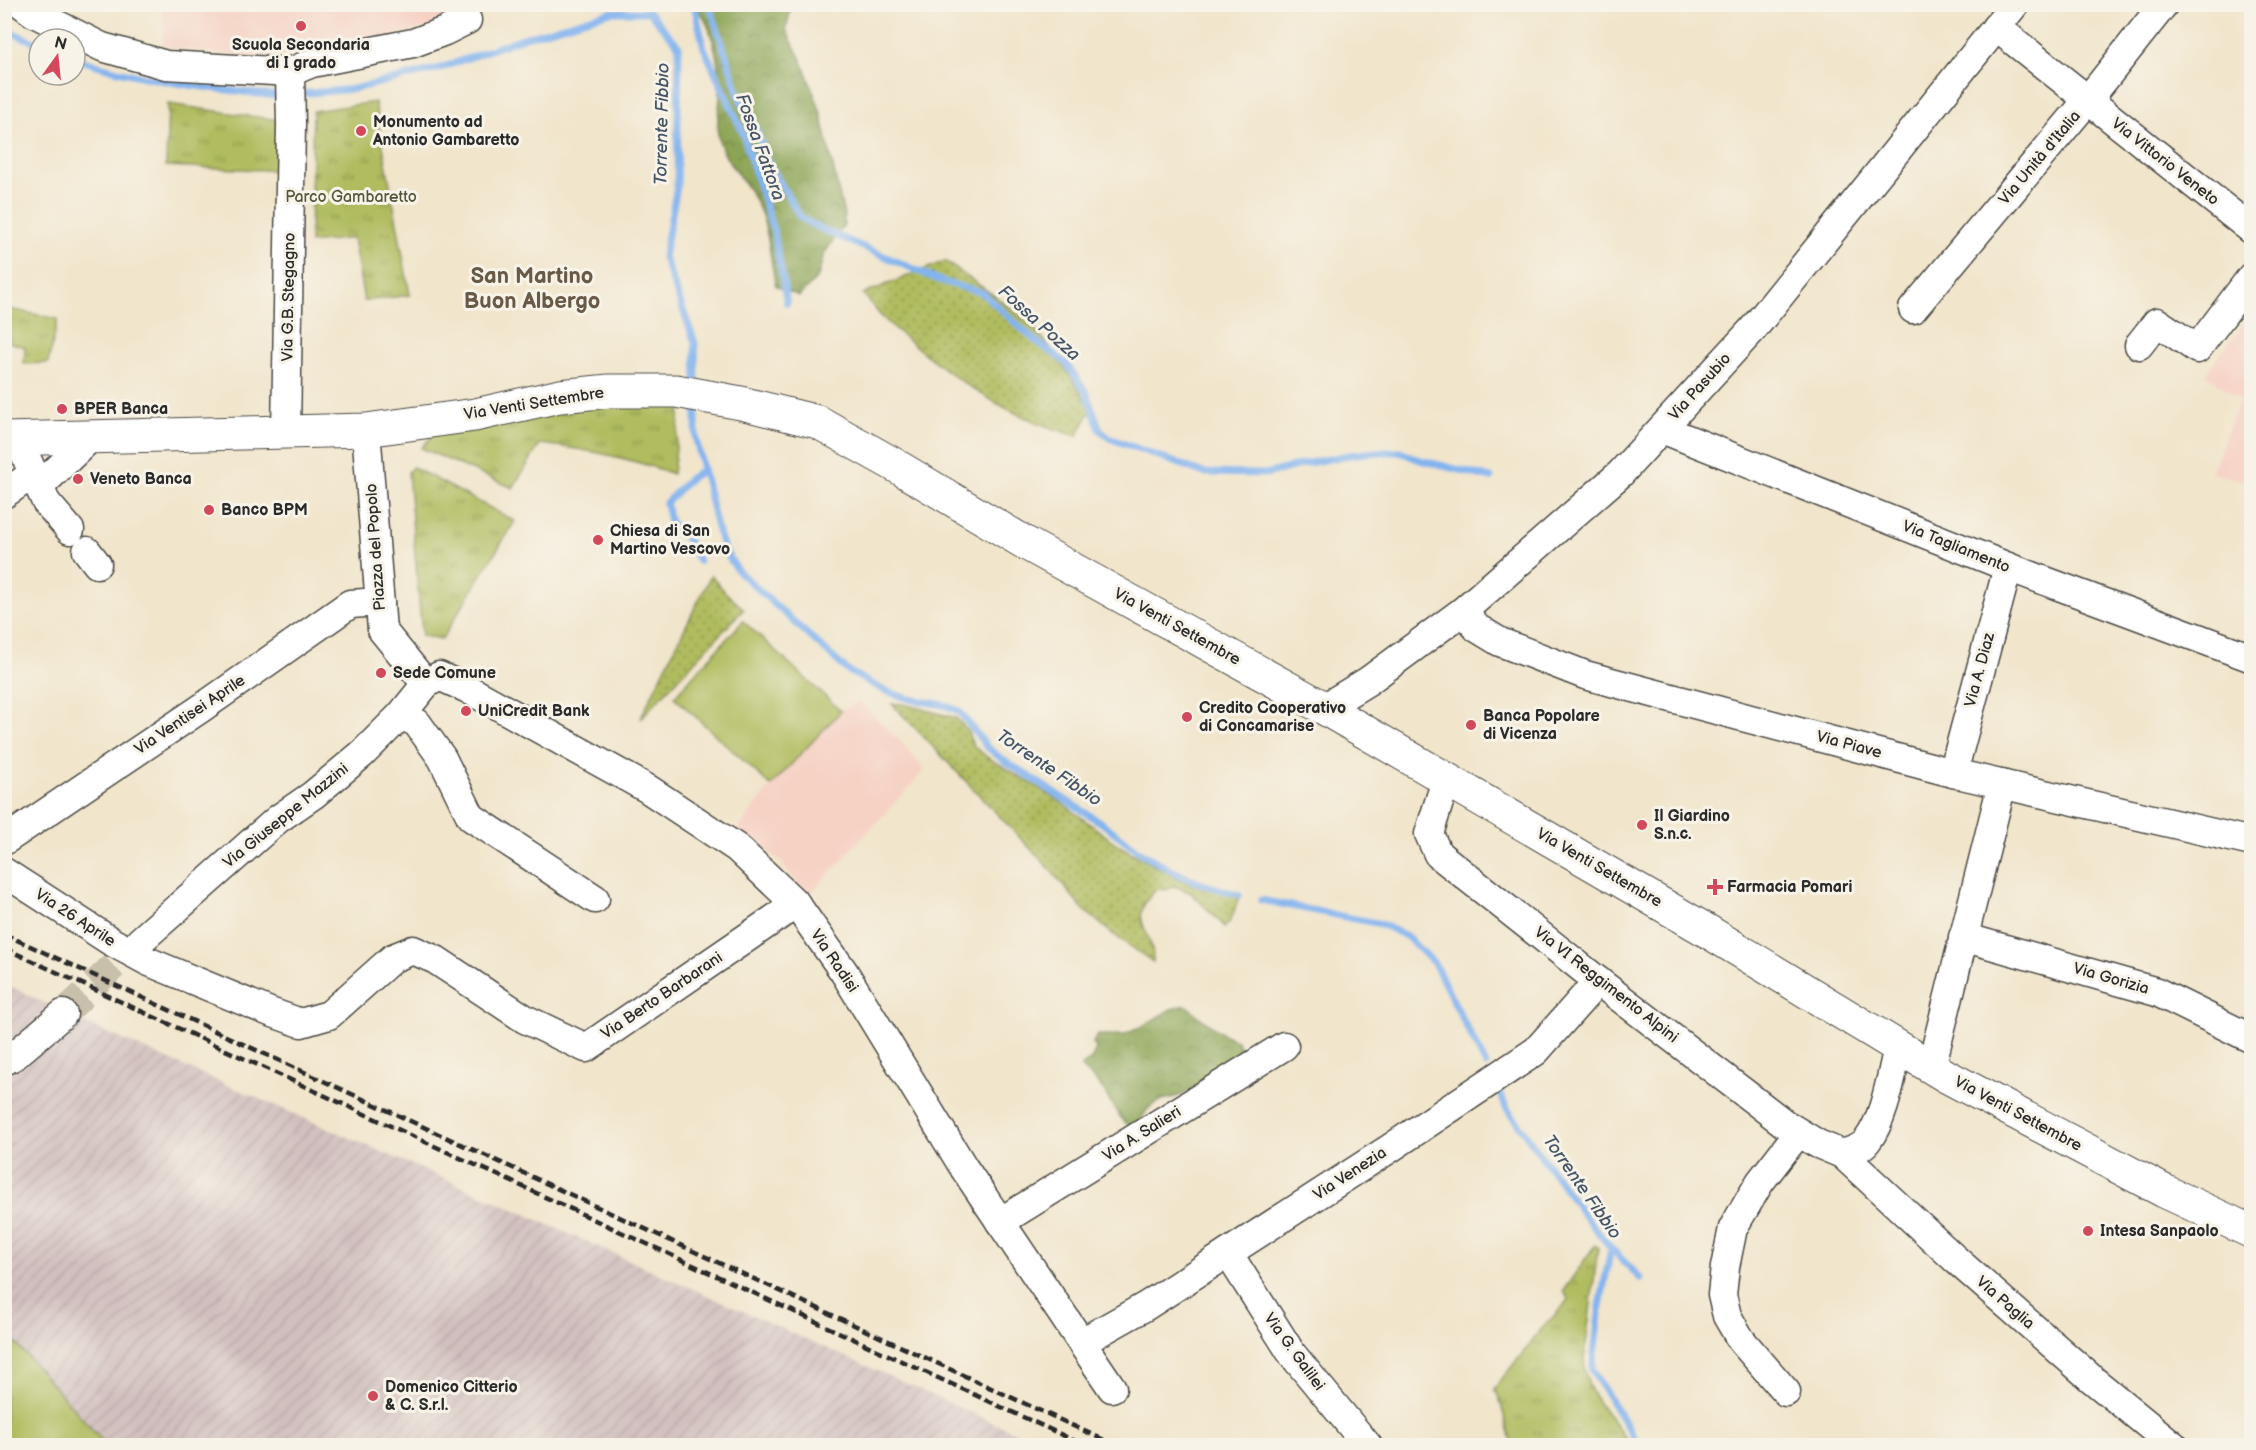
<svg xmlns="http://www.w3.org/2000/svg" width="2256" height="1450" viewBox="0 0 2256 1450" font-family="'Balsamiq Sans',sans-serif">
<defs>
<pattern id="industrial-furrows" width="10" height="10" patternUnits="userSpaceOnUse" patternTransform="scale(1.5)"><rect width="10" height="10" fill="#d1bfbe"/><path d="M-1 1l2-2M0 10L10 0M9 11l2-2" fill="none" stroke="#b4a4a3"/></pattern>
<pattern id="grass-dots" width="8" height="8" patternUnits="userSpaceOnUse" patternTransform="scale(1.5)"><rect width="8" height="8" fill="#b0bc5e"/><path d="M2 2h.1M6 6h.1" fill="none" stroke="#8f994e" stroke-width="1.8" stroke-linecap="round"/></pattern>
<pattern id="forest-crowns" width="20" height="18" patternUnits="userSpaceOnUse" patternTransform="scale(1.5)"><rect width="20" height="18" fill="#8ca455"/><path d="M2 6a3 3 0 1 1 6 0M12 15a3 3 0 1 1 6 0" fill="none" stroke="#738647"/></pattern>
<pattern id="park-tufts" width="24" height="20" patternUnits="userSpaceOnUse" patternTransform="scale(1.5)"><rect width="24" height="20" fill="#b0bc5e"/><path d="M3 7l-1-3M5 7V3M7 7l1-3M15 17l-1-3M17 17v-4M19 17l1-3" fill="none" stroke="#8f994e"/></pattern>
</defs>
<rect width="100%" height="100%" fill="#f7f3e8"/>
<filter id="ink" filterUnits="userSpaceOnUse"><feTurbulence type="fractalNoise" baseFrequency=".0167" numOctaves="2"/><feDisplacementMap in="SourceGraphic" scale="12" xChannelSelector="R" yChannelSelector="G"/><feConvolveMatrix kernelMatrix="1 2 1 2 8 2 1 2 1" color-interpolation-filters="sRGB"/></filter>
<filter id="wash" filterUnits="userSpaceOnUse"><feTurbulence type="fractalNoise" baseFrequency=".008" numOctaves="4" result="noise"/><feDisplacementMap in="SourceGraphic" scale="24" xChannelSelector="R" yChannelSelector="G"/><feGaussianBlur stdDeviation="1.35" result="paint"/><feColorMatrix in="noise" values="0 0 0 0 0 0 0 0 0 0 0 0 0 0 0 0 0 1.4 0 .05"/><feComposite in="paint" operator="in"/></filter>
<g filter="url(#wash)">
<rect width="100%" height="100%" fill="#f1e5cb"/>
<g fill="#f6d2c4">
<polygon points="162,5 459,5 461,19 309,55 245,56 162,46 164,32"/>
<polygon points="2251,314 2251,482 2211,473 2240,399 2205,374"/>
<polygon points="859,701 901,742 925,770 807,898 780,860 737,830 771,786 841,711"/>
</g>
<polygon fill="url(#industrial-furrows)" points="4,983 96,1028 491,1199 1044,1445 5,1445"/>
<g fill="url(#grass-dots)" stroke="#6e7444" stroke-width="1.5">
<path d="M945 261C979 286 1017 308 1044 340 1063 362 1077 385 1091 410L1077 436C1003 417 939 369 883 318 876 311 870 301 863 294Z"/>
<polygon points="711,575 725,592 744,609 640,719"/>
<path d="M892 704H903L956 718 967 730 973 745 987 757 1054 797 1121 847 1187 883 1239 897 1231 920 1225 927 1191 893 1175 886 1166 890 1157 889C1123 920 1155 929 1153 962L1110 932 1082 908 1048 867Z"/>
</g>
<g fill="url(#forest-crowns)" stroke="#5c6840" stroke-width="1.5">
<path d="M693 5H792L786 29 804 66 821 113 844 215V225L824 254 818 277 799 296 776 286C769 257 770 228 756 202 745 180 725 163 719 140 716 129 718 118 719 108 722 80 716 23 693 5Z"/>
<path d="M1186 1005C1202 1020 1217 1032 1237 1041L1243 1057 1218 1082 1208 1075C1201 1082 1194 1089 1186 1093 1173 1100 1158 1097 1147 1110 1143 1115 1140 1124 1136 1130 1115 1119 1111 1097 1096 1081 1091 1076 1086 1073 1081 1067L1092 1058 1096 1049 1093 1042 1098 1035H1124L1141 1027 1171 1009Z"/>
</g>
<g fill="url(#park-tufts)" stroke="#6e7444" stroke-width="1.5">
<polygon points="375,102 410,295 364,301 353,238 310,243 313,111"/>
<polygon points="168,104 285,121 286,171 166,166"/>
<polygon points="5,308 58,319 48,363 24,364 25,347 5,341"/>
<path d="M681 403 673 474C630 458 586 449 540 444L513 488 421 448 444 423 533 409Z"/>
<polygon points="413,467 515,521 442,639 422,636 408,472"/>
<path d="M1595 1245 1598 1247 1584 1360C1586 1403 1613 1412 1629 1445H1512L1499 1397 1494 1389 1539 1332 1569 1300 1563 1291Z"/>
</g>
<g fill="#b0bc5e" stroke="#6e7444" stroke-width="1.5">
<polygon points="743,621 841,711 771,786 674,697"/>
<polygon points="4,1331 5,1331 106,1445 5,1445"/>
</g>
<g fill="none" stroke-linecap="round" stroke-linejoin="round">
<g stroke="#83b4ef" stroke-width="7">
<polyline points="694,4 704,48 742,131 774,233 787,303"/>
<polyline points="709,4 741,101 757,132 767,160 800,217 815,226 941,281 983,293 1032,338 1066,363 1086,392 1100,430 1109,438 1204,473 1266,474 1304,464 1349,455 1377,452 1400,452 1420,460 1491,478"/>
<polyline points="4,29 39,44"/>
<path d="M75 58C139 81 208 88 275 96L284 95"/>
<polyline points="298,94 354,89 441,68 523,38 611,12 649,12 679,46 677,186 664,257 695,343 696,385"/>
<polyline points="696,403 696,439 717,528 725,551 738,571 848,671 885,691 910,699 944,705 959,711 987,747 1002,759 1103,824 1140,852 1169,869 1196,882 1239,895"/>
<polyline points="699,561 688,541 670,522 666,503 689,479 703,470"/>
<polyline points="1261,900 1381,924 1406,936 1434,963 1486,1065"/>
<polyline points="1496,1085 1506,1107 1583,1214 1611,1248 1600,1306 1592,1370 1639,1446"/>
<polyline points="1611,1248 1641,1279"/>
</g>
</g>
</g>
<g filter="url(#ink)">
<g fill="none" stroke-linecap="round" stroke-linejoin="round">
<polyline stroke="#c9c0ab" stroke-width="28" stroke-dasharray="28 14" stroke-linecap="butt" points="63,1014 140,941"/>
<defs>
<g id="minor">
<polyline points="22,4 34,13 102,47 166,65 290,72 312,63 413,43 445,31 467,20"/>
<polyline points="1996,27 2252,230"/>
<polyline points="1913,309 2087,101 2164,4"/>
<polyline points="2139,345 2157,322 2197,349 2252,276"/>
<polyline points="1662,429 2008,567 2252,658"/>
<polyline points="366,430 382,630 426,684"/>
<polyline points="286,433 291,125 290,72"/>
<polyline points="18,439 46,502 70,530"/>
<polyline points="39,487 91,437"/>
<polyline points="4,494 33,474"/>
<polyline points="87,551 97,564"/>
<polyline points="1463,611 1477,628 1500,642 1585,675 1953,773 2252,842"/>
<polyline points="1324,708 1368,681 1463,611 1620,474 1753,329 2015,4"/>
<polyline points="401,715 417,723 442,758 471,817 595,899"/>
<polyline points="1953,773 2008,567"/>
<polyline points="1446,780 1429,834 1438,854 1598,981 1785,1124 1818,1144 1842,1154 1954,1258 2093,1380 2174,1446"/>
<polyline points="4,841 200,709 350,604 380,602"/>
<polyline points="4,872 112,942 147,961 270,1012 301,1023 329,1015 393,958 413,950 436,960 525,1019 586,1048 796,904"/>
<polyline points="1963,937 2157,992 2252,1039"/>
<polyline points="140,941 278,819 313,795 362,754 401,715 426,684 439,676 466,688 648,789 737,848 796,904 844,972 964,1168 1112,1388"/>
<polyline points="4,1061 14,1056 63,1014"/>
<polyline points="1931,1068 2002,784"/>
<path d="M1842 1154C1851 1151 1861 1149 1867 1141 1885 1118 1891 1076 1898 1048"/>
<polyline points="1000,1222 1284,1046"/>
<polyline points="1228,1253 1292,1354 1368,1446"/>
<polyline points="1082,1342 1146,1306 1389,1149 1536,1051 1598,981"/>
<polyline points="1786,1392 1741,1340 1727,1316 1722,1295 1725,1267 1733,1228 1760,1182 1798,1133"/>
</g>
<polyline id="major" points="4,439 366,430 475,415 560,396 609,391 676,391 741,403 818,422 893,464 1027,544 1324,708 1704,929 1946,1076 2164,1191 2252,1232"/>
</defs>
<use href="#minor" stroke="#494743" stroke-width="31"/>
<use href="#major" stroke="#494743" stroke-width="35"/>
<use href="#minor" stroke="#fff" stroke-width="28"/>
<use href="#major" stroke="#fff" stroke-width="33"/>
<g stroke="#2b2b2b" stroke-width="4.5" stroke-dasharray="9 4.5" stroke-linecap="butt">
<polyline points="4,934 1117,1446"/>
<polyline points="4,948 1086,1446"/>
</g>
</g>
</g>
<g fill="#d1495b" stroke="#f7f3e8" stroke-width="2">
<circle cx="301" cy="26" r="6"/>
<circle cx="361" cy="131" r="6"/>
<circle cx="62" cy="409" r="6"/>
<circle cx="78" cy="479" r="6"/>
<circle cx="209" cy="510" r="6"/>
<circle cx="598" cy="540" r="6"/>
<circle cx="381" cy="673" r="6"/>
<circle cx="466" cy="711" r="6"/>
<circle cx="1187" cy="717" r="6"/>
<circle cx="1471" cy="725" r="6"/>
<circle cx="1642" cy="825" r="6"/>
<path d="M1712 878h6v6h6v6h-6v6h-6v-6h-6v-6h6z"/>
<circle cx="2088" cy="1231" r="6"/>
<circle cx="373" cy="1396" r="6"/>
</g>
<g text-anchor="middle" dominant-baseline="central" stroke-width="6" stroke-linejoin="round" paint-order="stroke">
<g font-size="16" font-weight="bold" fill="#2b2b2b" stroke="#f7f3e8" text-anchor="start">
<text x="301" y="45" text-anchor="middle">Scuola Secondaria<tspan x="301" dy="18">di I grado</tspan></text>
<text x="373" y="122">Monumento ad<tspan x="373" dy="18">Antonio Gambaretto</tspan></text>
<text x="74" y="409">BPER Banca</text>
<text x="90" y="479">Veneto Banca</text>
<text x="221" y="510">Banco BPM</text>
<text x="610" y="531">Chiesa di San<tspan x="610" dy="18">Martino Vescovo</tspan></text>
<text x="393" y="673">Sede Comune</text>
<text x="1199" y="708">Credito Cooperativo<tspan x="1199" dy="18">di Concamarise</tspan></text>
<text x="478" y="711">UniCredit Bank</text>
<text x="1483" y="716">Banca Popolare<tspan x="1483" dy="18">di Vicenza</tspan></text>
<text x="1654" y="816">Il Giardino<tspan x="1654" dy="18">S.n.c.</tspan></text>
<text x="1727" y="887">Farmacia Pomari</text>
<text x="2100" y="1231">Intesa Sanpaolo</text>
<text x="385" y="1387">Domenico Citterio<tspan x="385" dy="18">&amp; C. S.r.l.</tspan></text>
</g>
<g font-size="16" fill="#2b2b2b" stroke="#f7f3e8">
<text transform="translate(2040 158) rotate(-50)">Via Unità d'Italia</text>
<text transform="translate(2165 162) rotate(38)">Via Vittorio Veneto</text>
<text transform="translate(289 297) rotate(-89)">Via G.B. Stegagno</text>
<text transform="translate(1700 387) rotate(-48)">Via Pasubio</text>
<text transform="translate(534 404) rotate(-9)">Via Venti Settembre</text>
<text transform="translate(376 547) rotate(-94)">Piazza del Popolo</text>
<text transform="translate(1956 547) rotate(22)">Via Tagliamento</text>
<text transform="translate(1177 627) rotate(29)">Via Venti Settembre</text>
<text transform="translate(1980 670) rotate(-75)">Via A. Diaz</text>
<text transform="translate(190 715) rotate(-34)">Via Ventisei Aprile</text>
<text transform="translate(1849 745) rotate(15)">Via Piave</text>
<text transform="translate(286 816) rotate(-39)">Via Giuseppe Mazzini</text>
<text transform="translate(1599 868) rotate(30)">Via Venti Settembre</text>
<text transform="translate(75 918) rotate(33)">Via 26 Aprile</text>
<text transform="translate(834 961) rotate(56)">Via Radisi</text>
<text transform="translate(2111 979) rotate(16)">Via Gorizia</text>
<text transform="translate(1606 985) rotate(38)">Via VI Reggimento Alpini</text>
<text transform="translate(662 996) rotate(-34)">Via Berto Barbarani</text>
<text transform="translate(2018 1114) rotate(28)">Via Venti Settembre</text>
<text transform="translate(1142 1134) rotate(-32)">Via A. Salieri</text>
<text transform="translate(1350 1174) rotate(-33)">Via Venezia</text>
<text transform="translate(2005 1303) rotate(41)">Via Paglia</text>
<text transform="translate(1294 1352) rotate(54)">Via G. Galilei</text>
</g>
<g font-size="16" fill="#53563a" stroke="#f7f3e8">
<text x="351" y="197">Parco Gambaretto</text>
</g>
<g font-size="18" font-style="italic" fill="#455466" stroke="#f7f3e8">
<text transform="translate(662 124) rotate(-89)">Torrente Fibbio</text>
<text transform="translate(760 147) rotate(70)">Fossa Fattora</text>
<text transform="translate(1039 323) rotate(42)">Fossa Pozza</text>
<text transform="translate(1049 768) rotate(34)">Torrente Fibbio</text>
<text transform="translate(1582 1187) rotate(55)">Torrente Fibbio</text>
</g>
<g font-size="22" font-weight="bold" fill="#695a47" stroke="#f7f3e8">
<text x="532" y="276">San Martino<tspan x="532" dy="25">Buon Albergo</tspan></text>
</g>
</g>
<rect width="2256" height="1450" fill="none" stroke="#f7f3e8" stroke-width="24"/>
<g transform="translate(57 57) rotate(15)"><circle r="28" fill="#f7f3e8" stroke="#a5a39c" stroke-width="1.5"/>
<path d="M0-4.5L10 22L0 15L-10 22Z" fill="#d1495b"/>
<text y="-9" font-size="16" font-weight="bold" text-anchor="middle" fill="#2b2b2b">N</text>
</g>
</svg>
